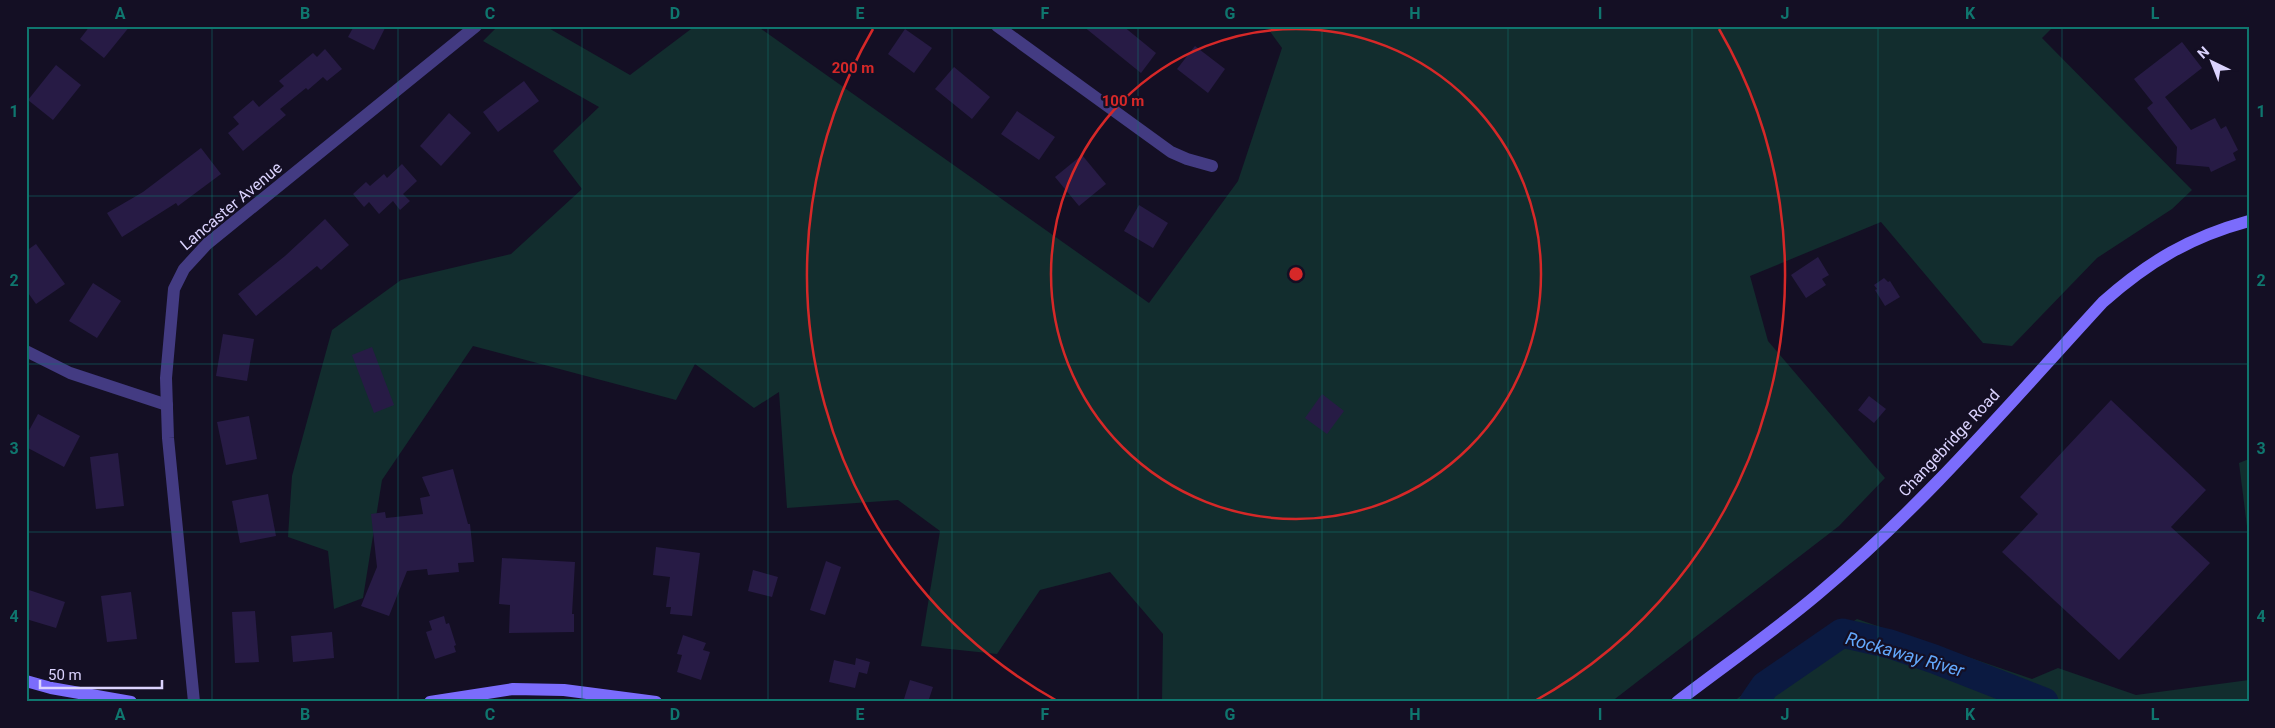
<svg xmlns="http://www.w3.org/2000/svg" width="2275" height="728" viewBox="0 0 2275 728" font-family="Roboto,sans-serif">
  <rect width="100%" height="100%" fill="#140f24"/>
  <g fill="#122d2e">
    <path d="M 498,26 L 545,26 L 630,75 L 695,26 L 757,26 L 1149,303 L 1238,181 L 1282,48 L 1266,26 L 2054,26 L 2042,38 L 2192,190 L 2172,209 L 2097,258 L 2012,346 L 1983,343 L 1881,222 L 1750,276 L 1768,341 L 1885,478 L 1839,526 L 1611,702 L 1162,702 L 1163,634 L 1110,572 L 1040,590 L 997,654 L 921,646 L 940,531 L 898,500 L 787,508 L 779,392 L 754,408 L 695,364 L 676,400 L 473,346 L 382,480 L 363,598 L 334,609 L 328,551 L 288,537 L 292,476 L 332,330 L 401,280 L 511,254 L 582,189 L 553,151 L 599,107 L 483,41 Z"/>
    <path d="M 2249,459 L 2249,542 L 2239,463 Z"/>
    <path d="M 1857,619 L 2032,679 L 2058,668 L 2136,695 L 2249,680 L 2249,702 L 1733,702 L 1839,620 L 1835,633 Z"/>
  </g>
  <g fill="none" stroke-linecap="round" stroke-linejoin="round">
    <path stroke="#0b1a41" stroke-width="29" d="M 1754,702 L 1765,686 L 1842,633 L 1890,644 L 1934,659 L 2044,702"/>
  </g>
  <g fill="#271b45">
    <path d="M 90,26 L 130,26 L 104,58 L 80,39 Z"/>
    <path d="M 354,26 L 386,26 L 374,50 L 348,37 Z"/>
    <path d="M 1083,26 L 1123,26 L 1156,53 L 1141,73 Z"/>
    <path d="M 905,29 L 932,48 L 914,73 L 888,54 Z"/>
    <path d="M 2182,42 L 2202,68 L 2165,97 L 2191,130 L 2215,118 L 2221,129 L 2226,126 L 2238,150 L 2233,153 L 2236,160 L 2211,172 L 2209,167 L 2176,164 L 2177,147 L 2147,108 L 2153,103 L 2134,79 Z"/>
    <path d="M 1195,46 L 1225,69 L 1208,93 L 1177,69 Z"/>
    <path d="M 325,49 L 342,69 L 327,81 L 323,77 L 308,90 L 306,88 L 280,109 L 286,115 L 243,151 L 228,133 L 239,124 L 233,117 L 253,100 L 259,107 L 284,86 L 279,81 L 313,53 L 317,57 Z"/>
    <path d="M 56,65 L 81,85 L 53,120 L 28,100 Z"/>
    <path d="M 954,67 L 990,97 L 972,119 L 935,89 Z"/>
    <path d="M 524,81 L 539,101 L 498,132 L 483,112 Z"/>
    <path d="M 1017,111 L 1055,137 L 1039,160 L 1001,134 Z"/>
    <path d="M 449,113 L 471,133 L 441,166 L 420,146 Z"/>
    <path d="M 201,148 L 221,174 L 178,206 L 176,203 L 122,237 L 107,213 L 143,192 Z"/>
    <path d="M 1082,155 L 1106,184 L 1079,206 L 1055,177 Z"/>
    <path d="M 402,164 L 417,181 L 403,194 L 410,201 L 400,210 L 393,201 L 379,214 L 369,202 L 364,207 L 353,194 L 366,182 L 370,186 L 384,174 L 387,178 Z"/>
    <path d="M 1139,205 L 1168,223 L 1153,248 L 1124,231 Z"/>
    <path d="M 325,219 L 349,245 L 321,270 L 317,266 L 256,316 L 238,294 L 285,256 Z"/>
    <path d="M 36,244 L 65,284 L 36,304 L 26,290 L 26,251 Z"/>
    <path d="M 1818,257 L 1829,275 L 1822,279 L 1826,285 L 1806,298 L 1791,275 Z"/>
    <path d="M 1884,278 L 1888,282 L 1890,281 L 1900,297 L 1885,306 L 1875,290 L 1877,289 L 1874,285 Z"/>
    <path d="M 93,283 L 121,301 L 97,338 L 69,321 Z"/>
    <path d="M 223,334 L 254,339 L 247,381 L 216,376 Z"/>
    <path d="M 372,347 L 394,405 L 374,413 L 352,355 Z"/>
    <path d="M 1322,394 L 1344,411 L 1327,434 L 1305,418 Z"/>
    <path d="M 1869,396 L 1886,409 L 1874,423 L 1858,410 Z"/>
    <path d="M 2111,400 L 2206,490 L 2171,527 L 2210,563 L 2119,660 L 2002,552 L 2038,514 L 2020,497 Z"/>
    <path d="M 38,414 L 80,436 L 64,467 L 26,447 L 26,436 Z"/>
    <path d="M 249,416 L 257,459 L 226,465 L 217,422 Z"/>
    <path d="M 118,453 L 124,506 L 96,509 L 90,457 Z"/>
    <path d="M 453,469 L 468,524 L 470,524 L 474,562 L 458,563 L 459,572 L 428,575 L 427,569 L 407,571 L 389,616 L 361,606 L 377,567 L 371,514 L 385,512 L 386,518 L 423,514 L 420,498 L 430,496 L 422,477 Z"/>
    <path d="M 268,494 L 276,536 L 240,543 L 232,501 Z"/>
    <path d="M 656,547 L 700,553 L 692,616 L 670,614 L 671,607 L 666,607 L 670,577 L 653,575 Z"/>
    <path d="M 502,558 L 575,562 L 572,614 L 574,614 L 574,632 L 509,633 L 510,605 L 499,604 Z"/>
    <path d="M 826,561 L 841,567 L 825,615 L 810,610 Z"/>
    <path d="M 753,570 L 778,577 L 772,597 L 748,591 Z"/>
    <path d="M 26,589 L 65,602 L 56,628 L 26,619 Z"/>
    <path d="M 131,592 L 137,639 L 107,642 L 101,596 Z"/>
    <path d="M 255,611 L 259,662 L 235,663 L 232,612 Z"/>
    <path d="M 444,616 L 446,624 L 449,623 L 456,645 L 454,646 L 456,652 L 435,659 L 426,632 L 432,630 L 429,621 Z"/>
    <path d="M 332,632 L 334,658 L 293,662 L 291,636 Z"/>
    <path d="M 683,635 L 706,643 L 703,650 L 710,652 L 701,680 L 677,672 L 682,655 L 677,654 Z"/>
    <path d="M 856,658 L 870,662 L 867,674 L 859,672 L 855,688 L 829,682 L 834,660 L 855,665 Z"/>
    <path d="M 910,680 L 933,687 L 928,702 L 912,702 L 904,699 Z"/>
  </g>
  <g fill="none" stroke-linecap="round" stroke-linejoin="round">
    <g stroke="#433b82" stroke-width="12">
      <path d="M 997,26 L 1171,152 L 1187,159 L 1212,166"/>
      <path d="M 26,351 L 70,373 L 167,405"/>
      <path d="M 194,702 L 168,438 L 166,378 L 174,289 L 184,269 L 207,244 L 476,26"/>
    </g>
    <g stroke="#7b6cfc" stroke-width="12">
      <path d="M 26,681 L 51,688 L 131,702"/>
      <path d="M 430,702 L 513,689 L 564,690 L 656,702"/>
      <path d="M 1677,702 C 1724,666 1773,632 1818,594 C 1922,507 2011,402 2103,302 C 2148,262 2190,237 2249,221"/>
    </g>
  </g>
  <path fill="none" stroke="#0f766e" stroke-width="1" stroke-opacity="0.55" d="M 212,26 L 212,702M 398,26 L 398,702M 582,26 L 582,702M 768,26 L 768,702M 952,26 L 952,702M 1138,26 L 1138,702M 1322,26 L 1322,702M 1508,26 L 1508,702M 1692,26 L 1692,702M 1878,26 L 1878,702M 2062,26 L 2062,702M 26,196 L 2249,196M 26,364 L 2249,364M 26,532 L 2249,532"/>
  <g fill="none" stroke="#d62828" stroke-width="2.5">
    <circle cx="1296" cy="274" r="245"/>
    <path d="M1059 702A489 489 0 0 1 873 29M1719 29A489 489 0 0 1 1533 702"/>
  </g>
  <g text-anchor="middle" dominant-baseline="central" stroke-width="4.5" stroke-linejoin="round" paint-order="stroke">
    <g font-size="16" fill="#dbd3fe" stroke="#140f24">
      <text transform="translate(231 206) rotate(-40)">Lancaster Avenue</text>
      <text transform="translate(1949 443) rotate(-47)">Changebridge Road</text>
    </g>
    <g font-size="18" font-style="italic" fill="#63a8fc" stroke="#140f24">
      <text transform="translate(1905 654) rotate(16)">Rockaway River</text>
    </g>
  </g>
  <circle cx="1296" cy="274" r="8" fill="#d62828" stroke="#140f24" stroke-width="2.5"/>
  <g font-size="15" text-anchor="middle" font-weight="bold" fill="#d62828" stroke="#140f24" stroke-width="4.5" stroke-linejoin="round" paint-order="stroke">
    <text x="853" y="73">200 m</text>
    <text x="1123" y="106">100 m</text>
  </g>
  <rect width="2275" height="728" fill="none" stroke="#140f24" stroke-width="55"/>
  <g transform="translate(2212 62) rotate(317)" stroke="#140f24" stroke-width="4" paint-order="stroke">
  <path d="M0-4L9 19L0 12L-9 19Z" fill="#dbd3fe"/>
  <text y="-8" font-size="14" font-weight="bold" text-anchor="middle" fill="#dbd3fe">N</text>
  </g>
  <path d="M40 680v8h122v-8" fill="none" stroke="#dbd3fe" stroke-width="2.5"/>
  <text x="48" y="680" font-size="15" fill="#dbd3fe" stroke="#140f24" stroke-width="4" paint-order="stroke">50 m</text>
  <rect x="28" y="28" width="2220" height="672" fill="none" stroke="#0f766e" stroke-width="2"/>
  <g font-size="16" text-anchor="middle" font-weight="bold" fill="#0f766e">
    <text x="120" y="19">A</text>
    <text x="305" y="19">B</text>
    <text x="490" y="19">C</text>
    <text x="675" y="19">D</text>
    <text x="860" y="19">E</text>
    <text x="1045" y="19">F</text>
    <text x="1230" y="19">G</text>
    <text x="1415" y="19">H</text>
    <text x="1600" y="19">I</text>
    <text x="1785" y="19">J</text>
    <text x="1970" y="19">K</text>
    <text x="2155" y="19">L</text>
    <text x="14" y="117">1</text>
    <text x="2261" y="117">1</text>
    <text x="14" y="286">2</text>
    <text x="2261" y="286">2</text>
    <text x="14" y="454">3</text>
    <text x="2261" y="454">3</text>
    <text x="14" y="622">4</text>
    <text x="2261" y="622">4</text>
    <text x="120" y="720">A</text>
    <text x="305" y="720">B</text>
    <text x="490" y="720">C</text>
    <text x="675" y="720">D</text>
    <text x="860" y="720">E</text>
    <text x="1045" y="720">F</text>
    <text x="1230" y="720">G</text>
    <text x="1415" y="720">H</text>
    <text x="1600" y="720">I</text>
    <text x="1785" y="720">J</text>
    <text x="1970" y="720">K</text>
    <text x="2155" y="720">L</text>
  </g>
</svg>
